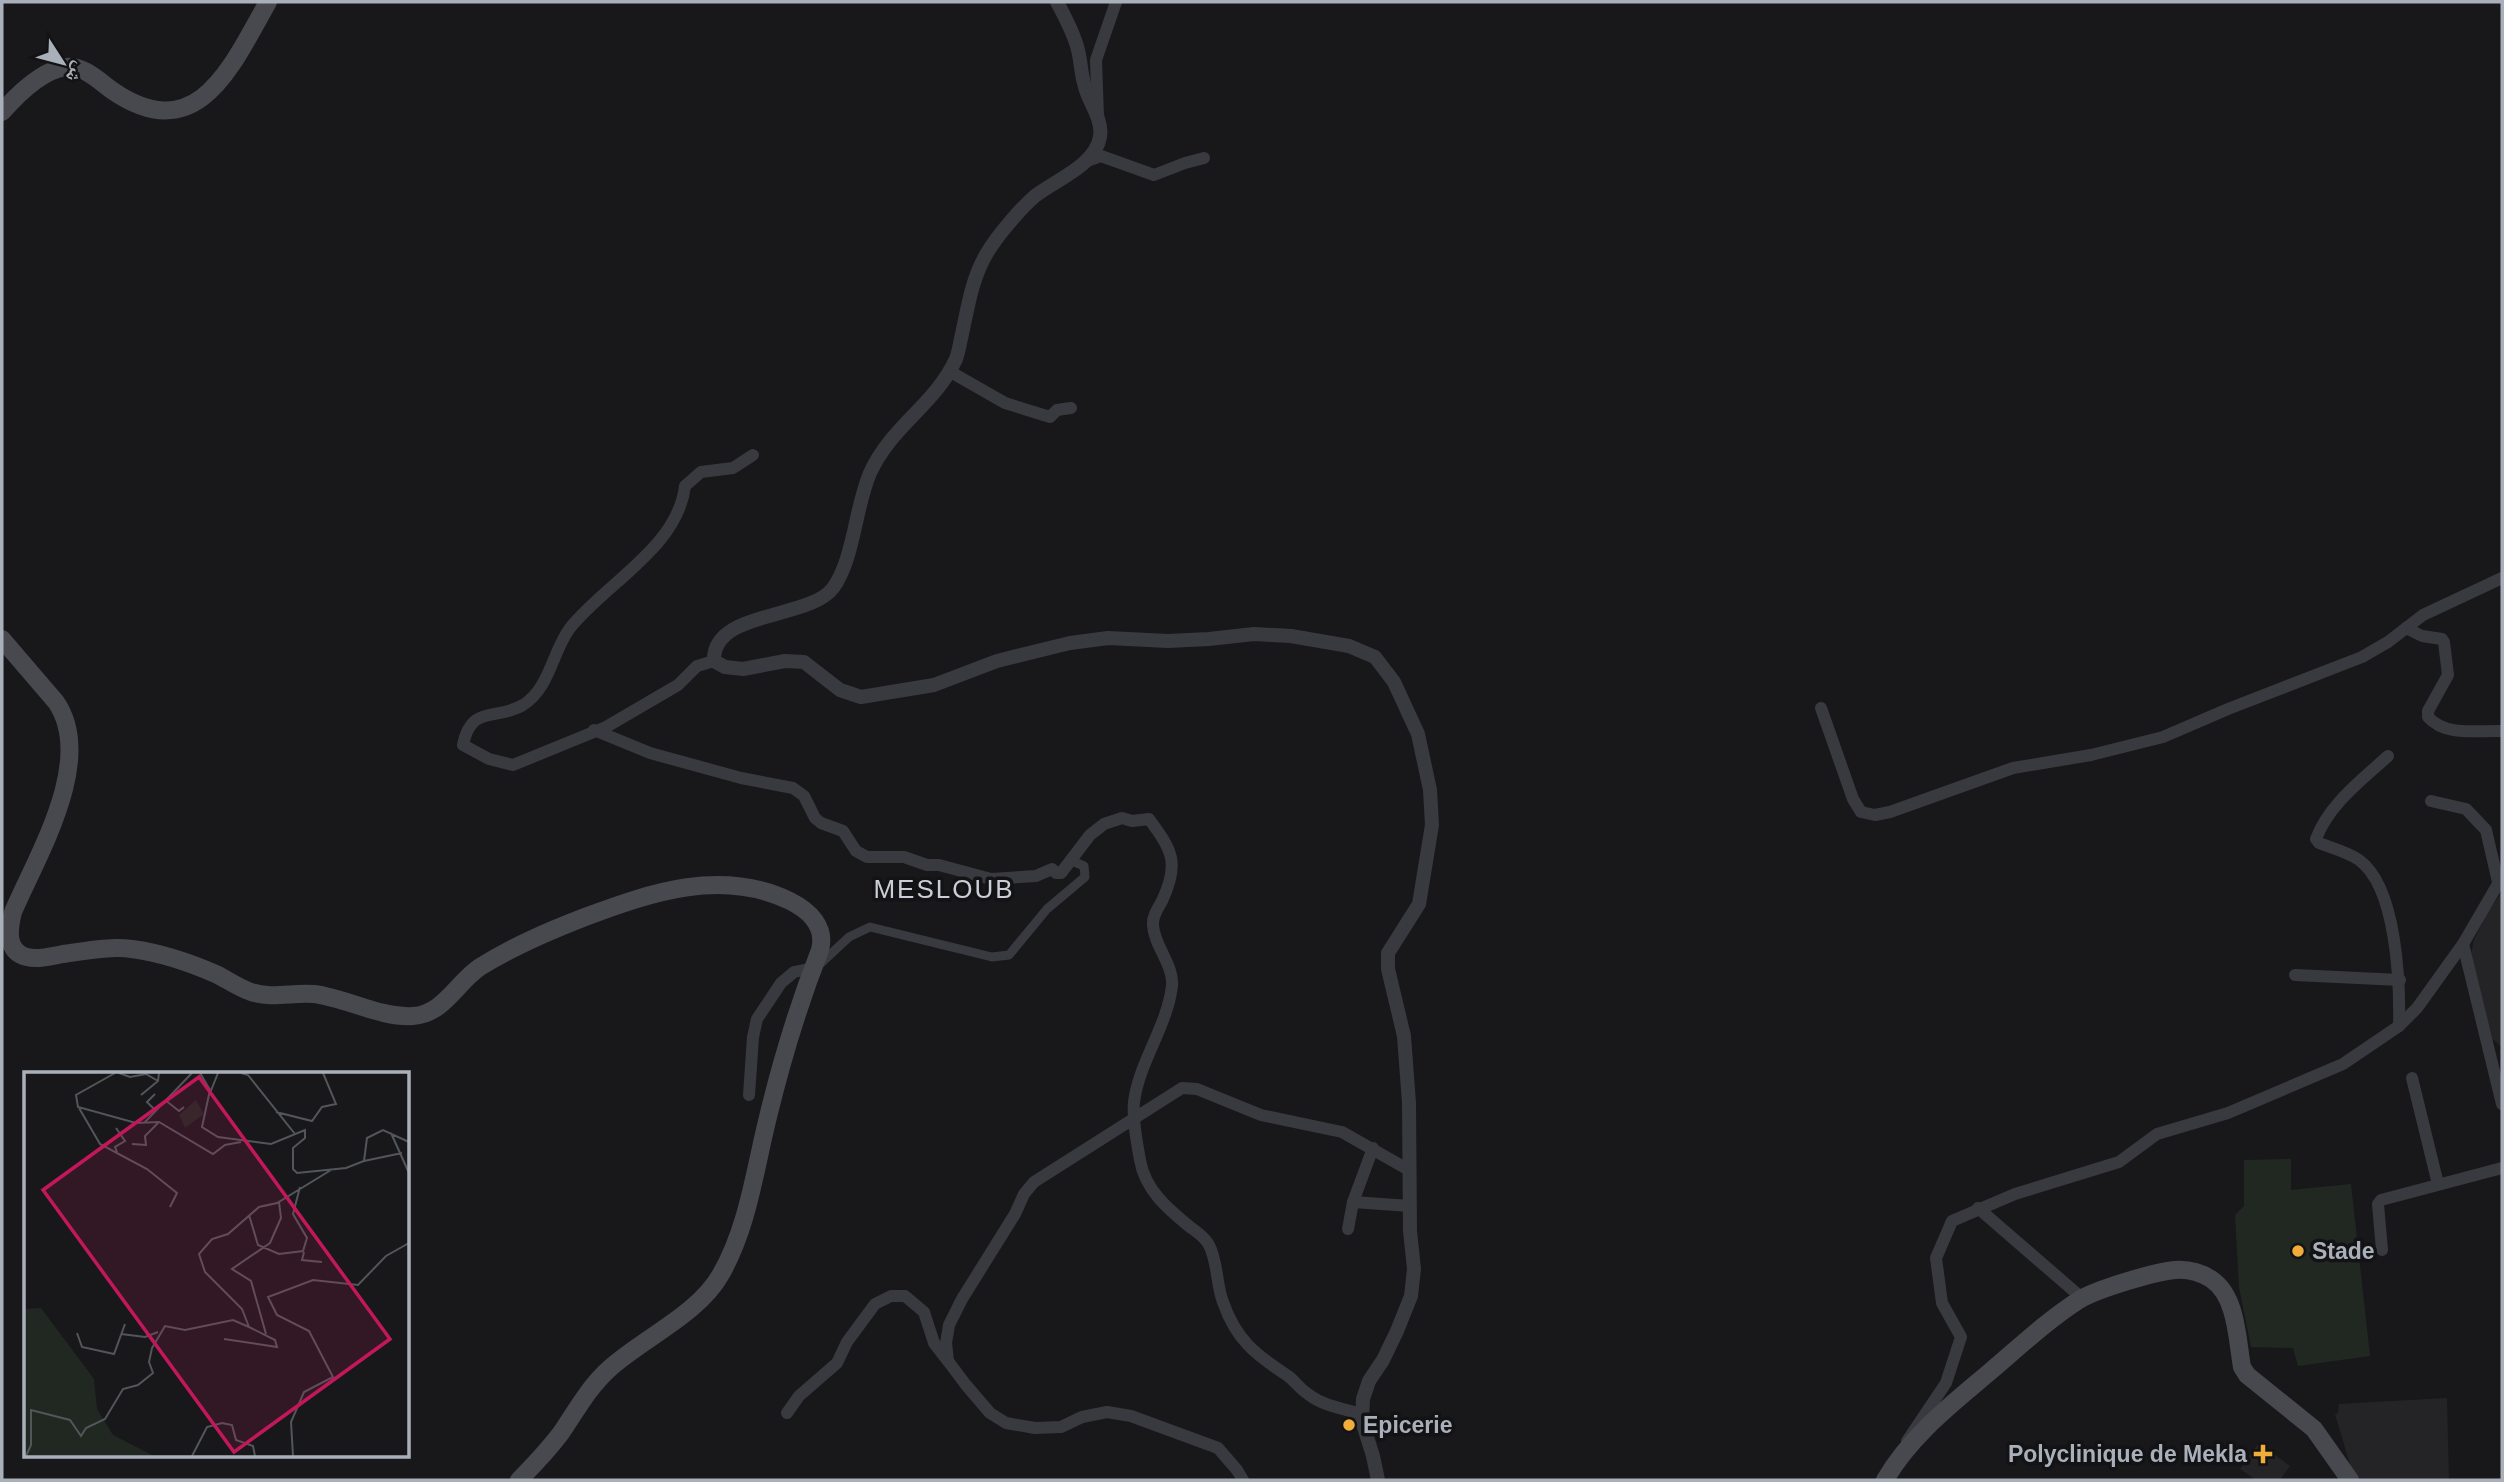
<svg xmlns="http://www.w3.org/2000/svg" width="2504" height="1482" viewBox="0 0 2504 1482" font-family="Helvetica,'Noto Naskh Arabic',sans-serif">
  <rect width="100%" height="100%" fill="#18181a"/>
  <g fill="#242427">
    <path d="M 2502,892 L 2502,1047 L 2489,1036 L 2471,954 L 2474,940 L 2487,913 Z"/>
    <path d="M 2447,1398 L 2449,1480 L 2359,1480 L 2354,1478 L 2335,1414 L 2338,1413 L 2339,1404 Z"/>
    <path d="M 2259,1443 L 2290,1466 L 2280,1480 L 2256,1480 L 2240,1469 Z"/>
  </g>
  <path fill="#202821" d="M 2291,1159 L 2291,1190 L 2351,1184 L 2370,1356 L 2298,1366 L 2293,1348 L 2251,1347 L 2239,1287 L 2235,1215 L 2244,1206 L 2244,1160 Z"/>
  <g fill="none" stroke-linecap="round" stroke-linejoin="round">
    <path stroke="#393a3f" stroke-width="9" d="M 819,965 L 849,937 L 870,927 L 992,957 L 1009,955 L 1047,909 L 1085,877 L 1084,866 L 1072,861"/>
    <g stroke="#393a3f" stroke-width="12">
      <path d="M 1098,117 L 1096,60 L 1116,2"/>
      <path d="M 1085,162 L 1101,156 L 1154,175 L 1185,163 L 1204,158"/>
      <path d="M 949,371 L 1005,403 L 1050,417 L 1057,410 L 1071,408"/>
      <path d="M 2406,628 L 2422,636 L 2442,639 L 2444,642 L 2448,675 L 2428,711 L 2428,717 C 2446,737 2477,730 2502,731"/>
      <path d="M 714,661 L 697,666 L 678,685 L 606,727 L 513,765 L 489,759 L 463,745 C 471,704 496,721 523,705 C 550,688 552,652 570,628 C 606,583 678,547 685,486 L 701,472 L 733,468 L 753,455"/>
      <path d="M 1821,708 L 1853,799 L 1861,812 L 1875,815 L 1890,812 L 2013,768 L 2091,755 L 2163,737 L 2228,709 L 2362,657 L 2388,642 L 2423,615 L 2502,578"/>
      <path d="M 594,730 L 650,753 L 741,778 L 793,788 L 804,796 L 815,818 L 821,823 L 843,831 L 856,851 L 867,857 L 904,857 L 927,865 L 939,865 L 991,879 L 1036,876 L 1052,869 L 1056,873 L 1061,873 L 1090,835 L 1104,824 L 1122,818 L 1132,821 L 1149,819 C 1172,850 1180,863 1162,901 C 1158,908 1152,917 1153,925 C 1154,946 1174,965 1172,986 C 1167,1027 1139,1062 1134,1102 C 1132,1120 1137,1143 1140,1160 C 1145,1190 1168,1209 1190,1227 C 1197,1232 1205,1237 1209,1245 C 1218,1262 1216,1284 1223,1302 C 1236,1340 1256,1355 1288,1376 C 1295,1381 1300,1389 1308,1394 C 1323,1406 1344,1409 1362,1414"/>
      <path d="M 2388,756 C 2361,781 2329,804 2316,839 L 2319,843 C 2332,848 2348,852 2359,860 C 2397,887 2400,984 2399,1026"/>
      <path d="M 2431,801 L 2466,809 L 2486,830 L 2498,882"/>
      <path d="M 2463,944 L 2502,1104"/>
      <path d="M 2295,975 L 2400,980"/>
      <path d="M 2412,1078 L 2438,1184"/>
      <path d="M 749,1095 L 753,1037 L 757,1019 L 781,983 L 794,972 L 813,968"/>
      <path d="M 1353,1202 L 1373,1148"/>
      <path d="M 1978,1208 L 2082,1298"/>
      <path d="M 1348,1229 L 1353,1202 L 1410,1206"/>
      <path d="M 2382,1250 L 2378,1204 L 2381,1200 L 2502,1168"/>
      <path d="M 787,1413 L 799,1396 L 837,1363 L 847,1342 L 875,1304 L 891,1296 L 905,1296 L 924,1312 L 934,1343 L 948,1361"/>
      <path d="M 1907,1441 L 1946,1383 L 1961,1337 L 1942,1303 L 1936,1258 L 1952,1221 L 2015,1194 L 2119,1162 L 2157,1134 L 2228,1113 L 2343,1064 L 2399,1026 L 2417,1008 L 2463,944 L 2502,877"/>
      <path d="M 1243,1480 L 1237,1470 L 1218,1448 L 1131,1416 L 1107,1412 L 1082,1417 L 1061,1427 L 1035,1428 L 1006,1423 L 990,1413 L 966,1385 L 948,1361 L 946,1343 L 949,1325 L 962,1299 L 1015,1214 L 1024,1194 L 1034,1182 L 1182,1088 L 1197,1089 L 1261,1115 L 1342,1132 L 1409,1170"/>
    </g>
    <path stroke="#393a3f" stroke-width="14" d="M 1057,2 C 1065,17 1074,33 1078,50 C 1081,62 1081,75 1085,87 C 1089,103 1103,119 1100,137 C 1095,166 1055,180 1035,196 C 1020,209 997,236 987,253 C 972,278 968,306 962,334 C 960,342 959,351 956,359 C 935,405 891,426 870,473 C 855,508 854,559 833,588 C 809,620 712,610 714,661 L 725,667 L 743,669 L 785,661 L 804,662 L 840,690 L 861,697 L 934,685 L 997,661 L 1070,643 L 1108,638 L 1168,641 L 1209,639 L 1254,634 L 1291,636 L 1349,646 L 1375,657 L 1394,682 L 1418,734 L 1430,790 L 1432,825 L 1419,904 L 1388,953 L 1388,969 L 1404,1036 L 1409,1103 L 1410,1231 L 1414,1269 L 1411,1296 L 1397,1331 L 1383,1360 L 1369,1381 L 1363,1399 L 1362,1421 L 1373,1456 L 1378,1480"/>
    <g stroke="#47494f" stroke-width="18">
      <path d="M 2,112 C 17,95 42,70 66,67 C 84,65 100,82 113,91 C 198,149 232,65 268,2"/>
      <path d="M 2,639 L 56,702 C 96,760 37,856 13,912 C 9,928 5,952 27,957 C 38,960 52,956 63,954 C 85,951 110,946 132,949 C 162,953 191,963 218,975 C 229,981 239,988 251,992 C 272,999 293,992 314,994 C 347,998 380,1018 413,1016 C 444,1014 457,982 480,967 C 513,946 549,931 585,917 C 652,892 722,868 790,901 C 810,911 826,927 820,950 C 798,1006 782,1059 768,1117 C 755,1169 748,1227 721,1274 C 698,1315 643,1338 609,1369 C 589,1387 576,1411 561,1433 C 548,1450 534,1465 519,1480"/>
      <path d="M 1885,1480 C 1911,1435 1953,1403 1992,1370 C 2020,1346 2048,1320 2079,1300 C 2097,1289 2154,1272 2175,1270 C 2188,1269 2200,1272 2211,1279 C 2237,1296 2237,1339 2242,1367 L 2247,1375 L 2314,1429 L 2350,1480"/>
    </g>
  </g>
  <g fill="#f1ad39" stroke="#131315" stroke-width="2.5">
    <circle cx="2298" cy="1251" r="7"/>
    <circle cx="1349" cy="1425" r="7"/>
    <path d="M2259.5 1443.5h7v7h7v7h-7v7h-7v-7h-7v-7h7z"/>
  </g>
  <g text-anchor="middle" dominant-baseline="central" stroke-width="7" stroke-linejoin="round" paint-order="stroke">
    <g font-size="23" font-weight="bold" fill="#aab0ba" stroke="#131315" text-anchor="start">
      <text x="2312" y="1251">Stade</text>
      <text x="1363" y="1425">Epicerie</text>
      <text x="2247" y="1454" text-anchor="end">Polyclinique de Mekla</text>
    </g>
    <g font-size="26" letter-spacing="2" fill="#cbced6" stroke="#131315">
      <text x="944" y="889">MESLOUB</text>
    </g>
  </g>
  <g transform="translate(24 1072)">
    <rect width="385" height="385" fill="#18181a"/>
    <path d="M 172,28 L 180,42 L 161,56 L 155,43 ZM 17,236 L 70,307 L 73,337 L 89,363 L 130,384 L 0,384 L 0,237 Z" fill="#202821"/>
    <path fill="none" stroke="#52555a" stroke-width="2" d="M 91,1 L 52,23 L 54,35 L 112,51 L 135,50 L 189,82 L 201,73 L 217,70M 95,1 L 106,5 L 122,2 L 134,9M 176,1 L 186,18 L 178,55 L 194,65 L 247,72 L 281,58 L 281,66 L 269,76 L 269,97 L 273,101 L 322,96 L 340,89 L 343,66 L 359,58 L 385,70M 217,1 L 224,3 L 271,62M 186,21 L 194,1M 131,22 L 123,30 L 131,38M 117,23 L 134,9 L 135,1M 141,28 L 155,39 L 160,35M 55,36 L 76,72 L 123,97 L 153,121 L 146,135M 252,40 L 288,49 L 298,35 L 312,32 L 299,1M 121,50 L 168,1M 92,56 L 101,69 L 91,75 L 93,80M 367,61 L 385,101M 108,72 L 122,73 L 121,64 L 134,51M 340,89 L 378,81M 225,143 L 234,173 L 255,182 L 279,179 L 283,166 L 269,142 L 276,115M 280,180 L 278,188 L 298,190M 53,261 L 58,275 L 90,282 L 101,252M 97,262 L 121,265 L 134,260M 242,262 L 227,209 L 208,197 L 246,171 L 257,146 L 255,130M 200,267 L 253,275 L 251,268 L 225,255M 2,384 L 7,373 L 7,338 L 46,348 L 57,364 L 62,356 L 81,347 L 99,317 L 114,313 L 129,301 L 125,290 L 128,276 L 141,254 L 161,258 L 209,248 L 225,255 L 218,237 L 181,200 L 175,182 L 188,167 L 204,162 L 235,135 L 253,131 L 307,98M 168,384 L 183,355 L 198,351 L 208,353 L 212,368 L 229,374 L 231,384M 269,384 L 267,350 L 280,320 L 309,305 L 285,259 L 253,243 L 244,225 L 289,208 L 334,213 L 362,184 L 385,171"/>
    <path fill="#c2185b" fill-opacity="0.15" stroke="#c2185b" stroke-width="3.5" d="M 175,5 L 366,267 L 210,380 L 19,118 Z"/>
    <rect width="385" height="385" fill="none" stroke="#aab0ba" stroke-width="3.5"/>
  </g>
  <rect width="2504" height="1482" fill="none" stroke="#aab0ba" stroke-width="7"/>
  <g transform="translate(63 63) rotate(126)" stroke="#131315" stroke-width="5" paint-order="stroke">
  <path d="M0-5L12 26L0 18L-12 26Z" fill="#aab0ba"/>
  <text y="-10" font-size="19" font-weight="bold" text-anchor="middle" fill="#aab0ba">ش</text>
  </g>
</svg>
